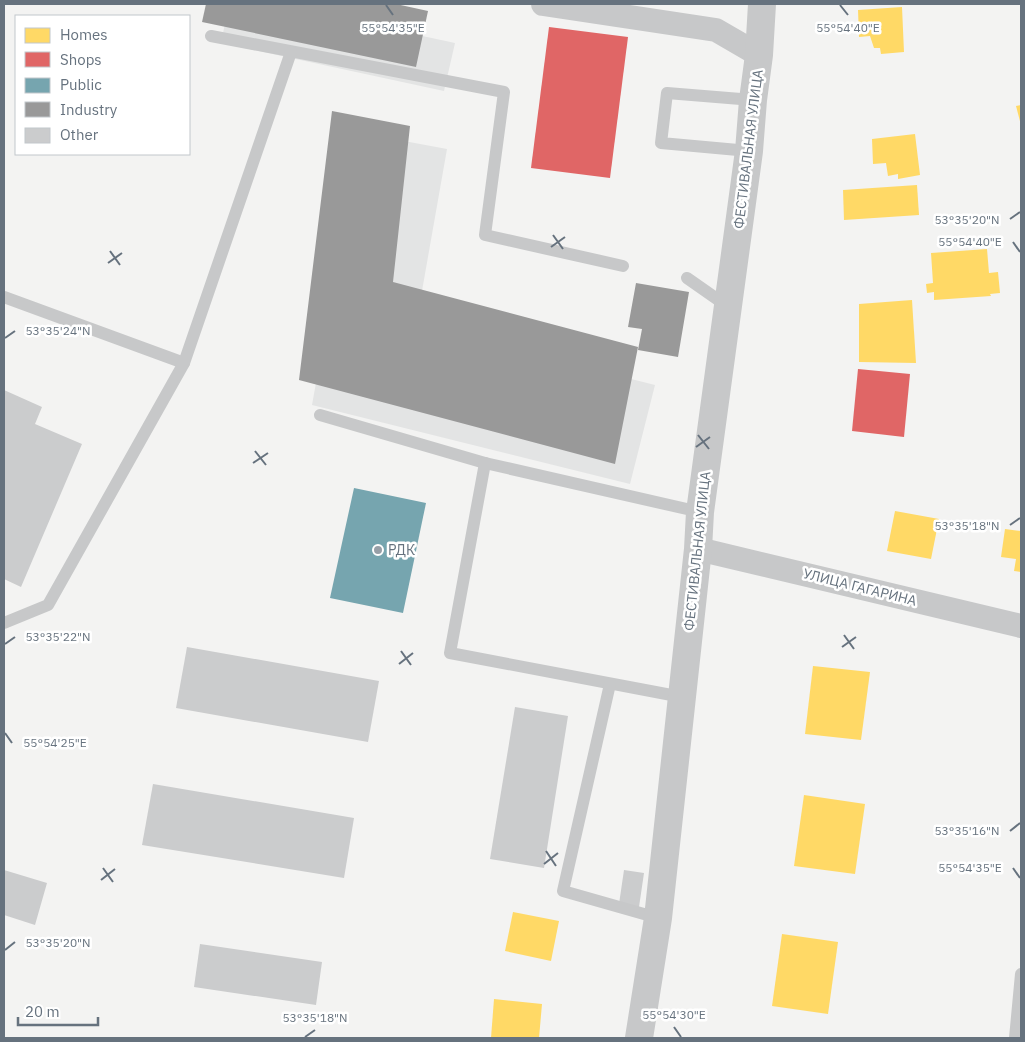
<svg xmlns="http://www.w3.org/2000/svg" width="1025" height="1042" viewBox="0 0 1025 1042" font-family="'IBM Plex Sans',sans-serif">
  <rect width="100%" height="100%" fill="#f3f3f2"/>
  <g fill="#e3e4e4">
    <path d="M 229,4 L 273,4 L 455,43 L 444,91 L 221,43 Z"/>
    <path d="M 361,133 L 447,149 L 416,325 L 655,385 L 630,484 L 312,405 Z"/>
  </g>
  <g fill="#ffd966">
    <path d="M 902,7 L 904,52 L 881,54 L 880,48 L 874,48 L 870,36 L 859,37 L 858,10 Z"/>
    <path d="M 1021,105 L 1021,125 L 1016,106 Z"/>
    <path d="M 915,134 L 920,175 L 898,179 L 898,174 L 888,176 L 886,163 L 873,164 L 872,139 Z"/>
    <path d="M 917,185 L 919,215 L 844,220 L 843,190 Z"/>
    <path d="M 987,249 L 989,273 L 998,272 L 1000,293 L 990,294 L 991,296 L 934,300 L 934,292 L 927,293 L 926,284 L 933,283 L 931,253 Z"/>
    <path d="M 912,300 L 916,363 L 859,362 L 859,304 Z"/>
    <path d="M 895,511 L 939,519 L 931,559 L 887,551 Z"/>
    <path d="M 1005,529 L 1021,531 L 1021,572 L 1014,571 L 1016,559 L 1001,557 Z"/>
    <path d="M 813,666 L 870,672 L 861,740 L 805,734 Z"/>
    <path d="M 804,795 L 865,804 L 855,874 L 794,866 Z"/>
    <path d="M 513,912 L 559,921 L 551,961 L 505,951 Z"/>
    <path d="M 782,934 L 838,942 L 828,1014 L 772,1006 Z"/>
    <path d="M 494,999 L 542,1004 L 539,1038 L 491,1038 Z"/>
  </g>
  <g fill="#e06666">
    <path d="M 549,27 L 628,37 L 610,178 L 531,168 Z"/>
    <path d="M 858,369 L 910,374 L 904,437 L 852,431 Z"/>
  </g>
  <path fill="#76a5af" d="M 354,488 L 426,503 L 403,613 L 330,598 Z"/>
  <g fill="#999">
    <path d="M 206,4 L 396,4 L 428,11 L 416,67 L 202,22 Z"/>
    <path d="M 332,111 L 410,126 L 393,282 L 638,347 L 615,464 L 299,380 Z"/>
    <path d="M 636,283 L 689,292 L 678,357 L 638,350 L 642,329 L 628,327 Z"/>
  </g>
  <g fill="#cbcccd">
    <path d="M 4,390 L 42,407 L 35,424 L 82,444 L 21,587 L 4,579 Z"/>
    <path d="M 187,647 L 379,681 L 368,742 L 176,708 Z"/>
    <path d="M 515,707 L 568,716 L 544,868 L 490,859 Z"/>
    <path d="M 153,784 L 354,818 L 344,878 L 142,845 Z"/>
    <path d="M 4,870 L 47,883 L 35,925 L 4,915 Z"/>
    <path d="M 624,870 L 644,873 L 639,907 L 619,904 Z"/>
    <path d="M 200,944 L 322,962 L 316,1005 L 194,987 Z"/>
  </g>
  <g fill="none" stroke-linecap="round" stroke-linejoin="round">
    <g stroke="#c7c8c9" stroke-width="12">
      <path d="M 211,36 L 504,92 L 485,235 L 623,266"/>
      <path d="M 749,151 L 661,143 L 667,93 L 753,100"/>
      <path d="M 687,278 L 727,306"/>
      <path d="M 4,297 L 184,363"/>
      <path d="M 320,415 L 485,463 L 700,512"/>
      <path d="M 485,463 L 450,653 L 682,697"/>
      <path d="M 4,623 L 48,605 L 184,363 L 291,52"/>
      <path d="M 610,684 L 563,891 L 658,918"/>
      <path d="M 1015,1038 L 1021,974"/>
    </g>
    <g stroke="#c7c8c9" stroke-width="24">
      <path d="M 543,4 L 716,30 L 759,55"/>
      <path d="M 698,549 L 1021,626"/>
    </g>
    <path stroke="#c7c8c9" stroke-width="28" d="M 639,1038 L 658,918 L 698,549 L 700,512 L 749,151 L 753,100 L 759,55 L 762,4"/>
  </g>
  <path fill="none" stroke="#66727e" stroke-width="2" d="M 386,5 L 393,15M 840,5 L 848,15M 1010,219 L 1020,212M 553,235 L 563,249M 1013,242 L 1020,252M 551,247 L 565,237M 110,251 L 120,265M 108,263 L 122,253M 5,338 L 15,331M 698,435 L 709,449M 696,447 L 710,437M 255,451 L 266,465M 253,463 L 268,453M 1010,525 L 1020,518M 844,635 L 854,649M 5,644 L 15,637M 842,647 L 856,637M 401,651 L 411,665M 399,664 L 413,653M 5,733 L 12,743M 1010,831 L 1020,823M 546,851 L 556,866M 544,864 L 558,853M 103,868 L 113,882M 1013,868 L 1020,878M 101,880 L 115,869M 5,950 L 15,942M 674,1027 L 681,1037M 305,1037 L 315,1030"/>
  <circle fill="#979fa7" stroke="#fff" stroke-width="2" cx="378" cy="550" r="5"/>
  <g text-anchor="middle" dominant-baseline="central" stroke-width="5" stroke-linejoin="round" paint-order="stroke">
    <g font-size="14" fill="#66727e" stroke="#fff">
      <text transform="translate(748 149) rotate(-83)">ФЕСТИВАЛЬНАЯ УЛИЦА</text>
      <text transform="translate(697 551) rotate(-84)">ФЕСТИВАЛЬНАЯ УЛИЦА</text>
      <text transform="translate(860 587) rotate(14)">УЛИЦА ГАГАРИНА</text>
    </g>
    <g font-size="14" fill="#66727e" stroke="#fff" text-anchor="start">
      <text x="388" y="550">РДК</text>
    </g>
  </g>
  <g font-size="12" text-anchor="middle" fill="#66727e" stroke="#fff" stroke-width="5" stroke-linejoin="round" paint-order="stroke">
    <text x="393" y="32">55°54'35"E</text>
    <text x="848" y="32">55°54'40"E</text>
    <text x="967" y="224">53°35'20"N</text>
    <text x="970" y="246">55°54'40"E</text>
    <text x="58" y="335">53°35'24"N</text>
    <text x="967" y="530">53°35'18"N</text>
    <text x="58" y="641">53°35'22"N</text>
    <text x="55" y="747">55°54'25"E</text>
    <text x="967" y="835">53°35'16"N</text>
    <text x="970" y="872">55°54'35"E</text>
    <text x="58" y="947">53°35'20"N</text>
    <text x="674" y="1019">55°54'30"E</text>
    <text x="315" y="1022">53°35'18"N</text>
  </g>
  <rect width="1025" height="1042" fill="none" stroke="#66727e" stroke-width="10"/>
  <rect x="15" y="15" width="175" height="140" fill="#ffffff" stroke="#c2c7cb"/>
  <rect x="25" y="28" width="25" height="15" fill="#ffd966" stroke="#c2c7cb"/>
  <text x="60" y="40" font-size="15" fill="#66727e">Homes</text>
  <rect x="25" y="52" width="25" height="15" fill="#e06666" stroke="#c2c7cb"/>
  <text x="60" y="65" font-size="15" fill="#66727e">Shops</text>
  <rect x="25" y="78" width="25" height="15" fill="#76a5af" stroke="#c2c7cb"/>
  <text x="60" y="90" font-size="15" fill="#66727e">Public</text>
  <rect x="25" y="102" width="25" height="15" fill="#999999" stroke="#c2c7cb"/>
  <text x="60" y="115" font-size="15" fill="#66727e">Industry</text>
  <rect x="25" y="128" width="25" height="15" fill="#cbcccd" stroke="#c2c7cb"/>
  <text x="60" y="140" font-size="15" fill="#66727e">Other</text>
  <path d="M18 1017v8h80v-8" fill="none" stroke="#66727e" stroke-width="2.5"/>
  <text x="25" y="1017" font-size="15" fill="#66727e" stroke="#ffffff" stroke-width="4" paint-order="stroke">20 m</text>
</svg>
